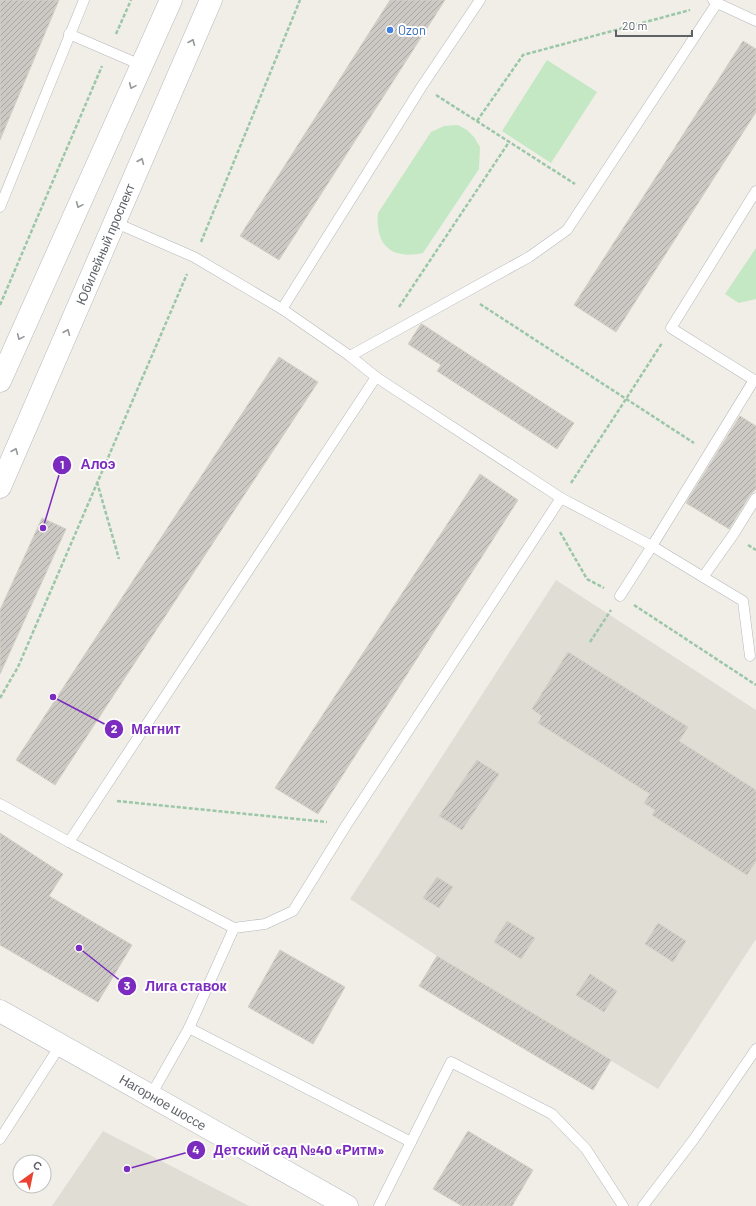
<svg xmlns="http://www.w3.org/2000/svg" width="756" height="1206" viewBox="0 0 756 1206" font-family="Barlow,sans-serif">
  <defs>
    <pattern id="building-hatch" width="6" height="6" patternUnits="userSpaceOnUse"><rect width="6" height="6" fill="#ccc9c4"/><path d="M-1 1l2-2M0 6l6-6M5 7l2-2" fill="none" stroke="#a9a7a3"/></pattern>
  </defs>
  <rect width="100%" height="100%" fill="#f0eee7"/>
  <g fill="#e0ddd5">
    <path d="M 556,580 L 756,710 L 756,939 L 658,1089 L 437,956 L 350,899 Z"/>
    <path d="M 103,1131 L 249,1206 L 52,1206 Z"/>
  </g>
  <g fill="#c4e8c4">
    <path d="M 547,60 L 597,92 L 551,163 L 502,131 Z"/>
    <path d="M 458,125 L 467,130 L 474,137 L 480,147 L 479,169 L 423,253 C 391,260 375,245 378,213 L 431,132 L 444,126 Z"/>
    <path d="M 756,248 L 756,299 L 739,303 L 725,294 Z"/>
  </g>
  <g fill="url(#building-hatch)" stroke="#d5d0c5">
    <path d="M 0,0 L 59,0 L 0,140 Z"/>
    <path d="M 390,0 L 445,0 L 279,260 L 240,236 Z"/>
    <path d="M 743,41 L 756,49 L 756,112 L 616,332 L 574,305 Z"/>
    <path d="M 421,324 L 422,324 L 574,423 L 557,449 L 437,371 L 441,365 L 408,344 Z"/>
    <path d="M 279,357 L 318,382 L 55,785 L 16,760 Z"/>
    <path d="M 740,416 L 756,426 L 756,489 L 750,495 L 729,529 L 686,503 Z"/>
    <path d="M 480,474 L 518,500 L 318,814 L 275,788 Z"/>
    <path d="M 42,518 L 66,529 L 0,674 L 0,610 Z"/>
    <path d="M 568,652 L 688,727 L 679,741 L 756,790 L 756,861 L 747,875 L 652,815 L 655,810 L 644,803 L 650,794 L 538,723 L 542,716 L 532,709 Z"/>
    <path d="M 477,760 L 499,774 L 462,830 L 439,816 Z"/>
    <path d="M 0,833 L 63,874 L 49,896 L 132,945 L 98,1002 L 0,945 Z"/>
    <path d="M 437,877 L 453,887 L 439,908 L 423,898 Z"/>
    <path d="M 507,921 L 535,938 L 521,959 L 494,942 Z"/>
    <path d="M 658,923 L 686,941 L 673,962 L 645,944 Z"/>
    <path d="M 280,950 L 345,987 L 313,1044 L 248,1007 Z"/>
    <path d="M 437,956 L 611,1060 L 593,1090 L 419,986 Z"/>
    <path d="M 590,974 L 617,991 L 604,1012 L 576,995 Z"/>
    <path d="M 468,1131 L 533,1170 L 512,1206 L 462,1206 L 433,1189 Z"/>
  </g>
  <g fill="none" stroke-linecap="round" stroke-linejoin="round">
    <defs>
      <g id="lane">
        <path d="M 717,3 L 756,21"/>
        <path d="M 69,34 L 141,65"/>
        <path d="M 0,207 L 84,0"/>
        <path d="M 114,222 L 194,257 L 282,309 L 350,356"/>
        <path d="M 282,309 L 422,86 L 480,0"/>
        <path d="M 754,380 L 671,328 L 756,191"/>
        <path d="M 561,498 L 652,546 L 754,380 L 756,381"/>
        <path d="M 703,577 L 743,601 L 750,656"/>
        <path d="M 620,596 L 652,546 L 703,577 L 733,535 L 756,498"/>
        <path d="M 0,804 L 69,842 L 234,928"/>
        <path d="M 69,842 L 376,377 L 350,356 L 529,257 L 567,230 L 717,3 L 713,0"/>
        <path d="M 189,1028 L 411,1142"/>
        <path d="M 151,1095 L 189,1028 L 234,928 L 265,924 L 293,911 L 347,824 L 561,498 L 376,377"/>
        <path d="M 0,1139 L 61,1044"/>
        <path d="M 379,1206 L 451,1062 L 552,1114 L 586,1149 L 623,1206"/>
        <path d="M 643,1206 L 694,1139 L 756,1049"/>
      </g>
      <g id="secondary">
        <path d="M 0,381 L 171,0"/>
        <path d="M 0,487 L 211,0"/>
        <path d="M 0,1011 L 347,1206"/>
      </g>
    </defs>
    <use href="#lane" stroke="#b4b7bb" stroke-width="11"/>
    <use href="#secondary" stroke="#b5b9be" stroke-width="23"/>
    <g stroke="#9bc7a8" stroke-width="2.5" stroke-dasharray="4 2" stroke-linecap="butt">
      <path d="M 116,34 L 131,0"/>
      <path d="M 436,95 L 575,184"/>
      <path d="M 477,121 L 523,55 L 690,10"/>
      <path d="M 201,242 L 300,0"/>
      <path d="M 480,304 L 694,443"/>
      <path d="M 0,305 L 102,66"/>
      <path d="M 399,307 L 509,142"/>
      <path d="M 97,482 L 119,559"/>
      <path d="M 571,483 L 626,399 L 662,343"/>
      <path d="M 560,532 L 587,579 L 604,588"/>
      <path d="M 748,545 L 756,550"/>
      <path d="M 634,605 L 756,685"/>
      <path d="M 590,642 L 611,610"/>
      <path d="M 0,698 L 18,667 L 187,274"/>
      <path d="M 117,801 L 327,822"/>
    </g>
    <use href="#lane" stroke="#fff" stroke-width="10"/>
    <use href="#secondary" stroke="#fff" stroke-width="22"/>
  </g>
  <defs><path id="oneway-chevron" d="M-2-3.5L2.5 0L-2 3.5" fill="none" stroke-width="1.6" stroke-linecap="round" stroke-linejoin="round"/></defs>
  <g stroke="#96999c">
    <use href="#oneway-chevron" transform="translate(192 42) rotate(-67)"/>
    <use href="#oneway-chevron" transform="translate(132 86) rotate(114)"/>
    <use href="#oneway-chevron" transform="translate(141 161) rotate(-67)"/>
    <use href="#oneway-chevron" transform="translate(79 205) rotate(114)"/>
    <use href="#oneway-chevron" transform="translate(67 332) rotate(-67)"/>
    <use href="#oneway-chevron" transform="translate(20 337) rotate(114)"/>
    <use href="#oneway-chevron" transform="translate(15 451) rotate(-67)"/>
  </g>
  <circle fill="#3f7fe0" stroke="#fff" stroke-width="1.5" cx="390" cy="30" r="4"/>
  <g text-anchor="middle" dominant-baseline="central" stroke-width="4" stroke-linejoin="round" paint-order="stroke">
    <g font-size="13" fill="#366cbe" stroke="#fff" text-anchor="start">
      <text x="398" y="30">Ozon</text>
    </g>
    <g font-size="13" fill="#5e6267" stroke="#fff">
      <text transform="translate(105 244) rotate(-67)">Юбилейный проспект</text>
      <text transform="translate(163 1102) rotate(30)">Нагорное шоссе</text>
    </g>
  </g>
  <path fill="none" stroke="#7b2cbf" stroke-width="1.5" d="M43 528L62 465M53 697L114 729M79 948L127 986M127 1169L196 1150"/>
  <g fill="#7b2cbf" stroke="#fff" stroke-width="1.5">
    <circle cx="43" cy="528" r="4"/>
    <circle cx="53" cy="697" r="4"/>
    <circle cx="79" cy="948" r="4"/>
    <circle cx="127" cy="1169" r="4"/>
    <circle cx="62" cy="465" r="10"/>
    <circle cx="114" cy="729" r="10"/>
    <circle cx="127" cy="986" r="10"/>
    <circle cx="196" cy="1150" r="10"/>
  </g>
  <g font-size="12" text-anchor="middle" font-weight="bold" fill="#fff">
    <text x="62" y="469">1</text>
    <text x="114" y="733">2</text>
    <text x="127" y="990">3</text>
    <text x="196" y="1154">4</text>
  </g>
  <g font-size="14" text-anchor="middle" font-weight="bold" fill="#7b2cbf" stroke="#fff" stroke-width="4" stroke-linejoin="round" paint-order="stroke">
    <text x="98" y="469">Алоэ</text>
    <text x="156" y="734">Магнит</text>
    <text x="186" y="991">Лига ставок</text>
    <text x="299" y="1155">Детский сад №40 «Ритм»</text>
  </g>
  <g transform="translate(32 1174) rotate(33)"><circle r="19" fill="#ffffff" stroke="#bfc0c2"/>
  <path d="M0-3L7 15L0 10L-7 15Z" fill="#ea4333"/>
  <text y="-6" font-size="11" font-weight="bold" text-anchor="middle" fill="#5e6267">С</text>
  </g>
  <path d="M616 30v6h76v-6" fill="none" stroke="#5e6267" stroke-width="2"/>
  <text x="622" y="30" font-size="12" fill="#5e6267" stroke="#ffffff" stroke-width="3" paint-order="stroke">20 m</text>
</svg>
